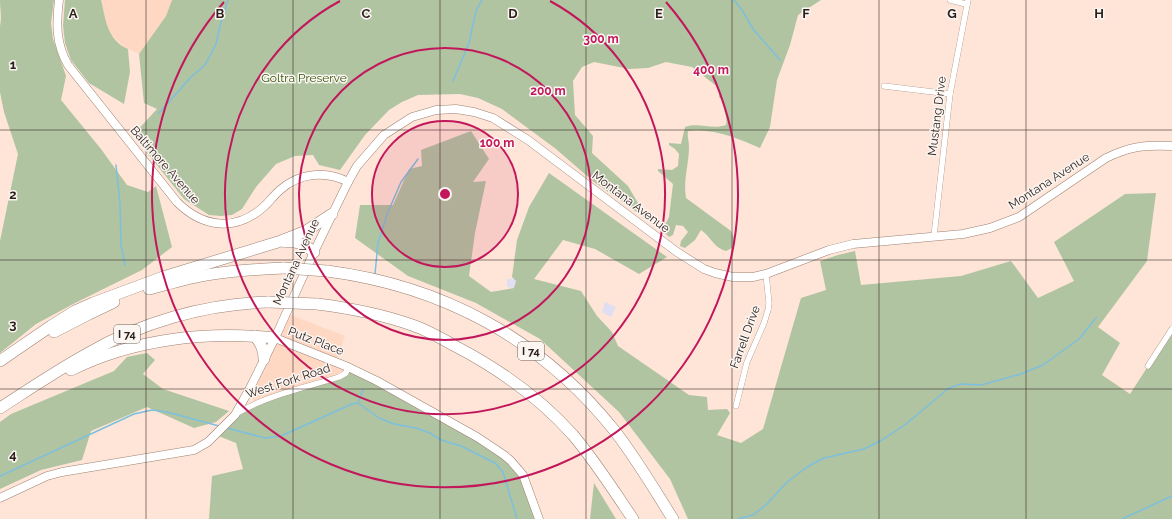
<svg xmlns="http://www.w3.org/2000/svg" width="1172" height="519" viewBox="0 0 1172 519" font-family="Raleway,sans-serif">
  <rect width="100%" height="100%" fill="#fee5d7"/>
  <g fill="#ffd8c4">
    <path d="M 101,0 L 172,0 L 166,16 L 139,54 L 124,47 L 109,33 Z"/>
    <path d="M 286,313 L 345,336 L 336,362 L 348,367 L 346,373 L 255,404 L 249,390 Z"/>
  </g>
  <g fill="#e1ddf3">
    <path d="M 507,279 L 515,279 L 515,288 L 507,287 Z"/>
    <path d="M 605,302 L 616,307 L 611,317 L 602,312 Z"/>
  </g>
  <g fill="#b0c4a2">
    <path d="M 0,0 L 54,0 L 51,23 L 53,39 L 66,76 L 61,100 L 101,149 L 127,185 L 148,192 L 156,186 L 172,247 L 142,270 L 75,303 L 36,324 L 0,353 L 0,241 L 18,154 L 4,112 L 0,92 L 0,26 C 2,17 0,9 0,0 Z"/>
    <path d="M 65,0 L 101,0 C 106,20 107,40 128,49 L 130,72 L 124,104 L 89,83 L 71,60 L 65,43 L 63,26 Z"/>
    <path d="M 172,0 L 821,0 L 798,15 L 790,45 L 777,80 L 770,127 L 760,148 C 737,138 714,128 688,131 C 687,137 689,141 689,147 C 689,164 683,180 686,198 L 731,231 L 734,238 L 732,248 L 726,251 C 714,248 711,237 701,230 L 695,240 L 685,248 L 680,246 L 681,241 L 688,232 L 683,226 L 676,225 L 673,235 L 669,237 L 665,233 L 665,225 L 669,217 L 673,184 L 658,171 L 658,169 L 672,170 L 678,166 L 679,154 L 675,149 L 669,145 L 669,143 L 681,144 L 685,127 C 699,122 712,130 726,125 C 728,118 723,109 723,101 L 719,97 L 719,88 L 692,67 L 666,62 L 648,68 L 629,69 L 594,62 L 582,67 L 573,81 L 575,115 L 593,136 L 592,153 L 628,186 L 648,220 L 594,182 L 556,149 L 502,109 L 478,98 L 460,94 L 418,95 L 402,102 L 389,110 L 365,135 L 340,170 L 319,165 L 313,155 L 295,156 L 276,164 L 256,187 L 242,209 L 232,215 L 221,216 L 209,215 L 184,199 L 133,135 L 157,109 L 144,103 L 139,54 L 166,16 Z"/>
    <path d="M 471,131 L 489,159 L 473,182 L 486,181 L 475,233 L 469,276 L 491,292 L 514,288 L 516,281 L 512,277 L 517,240 L 529,207 L 549,173 L 667,257 L 639,274 L 595,249 L 563,240 L 534,279 L 581,291 L 597,316 L 612,332 L 618,346 L 689,395 L 707,397 L 708,410 L 727,409 L 730,413 L 717,435 L 741,443 L 763,429 L 801,298 L 826,290 L 820,261 L 838,255 L 855,251 L 861,285 L 961,276 L 1011,261 L 1038,298 L 1074,281 L 1054,242 L 1125,194 L 1156,193 L 1147,261 L 1098,327 L 1120,343 L 1102,375 L 1130,394 L 1172,329 L 1172,519 L 688,519 L 670,479 L 619,412 L 540,339 L 476,303 L 408,276 L 355,238 L 360,205 L 393,205 L 409,169 L 422,166 L 421,150 Z"/>
    <path d="M 147,353 L 155,360 L 143,374 L 163,389 L 229,411 L 216,422 L 194,428 L 147,407 L 91,431 L 82,460 L 41,470 L 0,489 L 0,422 L 11,414 L 114,371 L 127,357 Z"/>
    <path d="M 348,367 L 477,437 L 517,467 L 539,519 L 209,519 L 212,476 L 243,469 L 236,443 L 216,435 L 243,409 L 339,377 Z"/>
    <path d="M 594,483 L 616,519 L 590,519 Z"/>
  </g>
  <g fill="none" stroke-linecap="round" stroke-linejoin="round">
    <g stroke="#7dbfdd" stroke-width="1.5">
      <path d="M 734,0 L 742,10 L 753,29 L 780,60"/>
      <path d="M 453,81 L 469,43 L 476,11 L 482,0"/>
      <path d="M 159,113 L 191,77 L 205,65 L 216,44 L 220,26 L 228,0"/>
      <path d="M 116,165 L 120,203 L 121,245 L 125,265"/>
      <path d="M 375,274 L 378,243 L 388,212 L 401,182 L 418,159"/>
      <path d="M 358,403 L 363,390"/>
      <path d="M 227,428 L 265,438 L 281,436 L 352,404 L 358,403 L 379,418 L 394,424 L 416,428 L 430,433 L 441,440 L 461,446 L 495,463 L 503,472 L 517,519"/>
      <path d="M 0,476 L 134,414 L 152,410 L 167,412 L 219,426"/>
      <path d="M 738,519 L 753,515 L 767,504 L 786,483 L 807,467 L 824,458 L 864,449 L 882,440 L 906,424 L 949,388 L 961,384 L 981,385 L 1021,374 L 1043,365 L 1079,339 L 1096,318"/>
      <path d="M 1122,519 L 1172,496"/>
    </g>
    <defs>
      <g id="street">
        <path d="M 950,0 L 966,4"/>
        <path d="M 884,86 L 950,94"/>
        <path d="M 934,236 L 950,94 L 968,0"/>
        <path d="M 1148,366 L 1172,329"/>
        <path d="M 736,406 L 747,362 L 764,323 L 768,310 L 769,303 L 766,274"/>
        <path d="M 236,414 C 265,396 307,387 339,377 L 346,373 L 348,367"/>
      </g>
      <g id="secondary">
        <path d="M 59,0 C 56,24 56,44 68,65 L 177,202 C 201,226 232,232 260,210 C 268,204 273,196 280,190 C 299,173 326,170 348,182"/>
        <path d="M 275,338 L 348,367 L 377,381 L 477,437 L 504,455 L 511,461 L 523,475 L 539,519"/>
        <path d="M 0,498 L 47,476 L 62,472 L 194,450 L 208,442 L 235,415 L 249,390 L 275,338 L 314,252 L 348,182 L 357,166 L 384,135 L 412,117 L 426,113 L 436,110 L 456,109 L 474,112 L 493,118 L 528,140 L 677,252 L 704,269 L 715,273 L 733,277 L 753,277 L 766,274 L 829,250 L 853,244 L 963,234 L 990,228 L 1019,217 L 1106,158 C 1131,146 1144,145 1172,146"/>
      </g>
      <g id="highway">
        <path d="M 285,242 C 297,241 304,244 314,252"/>
        <path d="M 327,271 C 443,286 541,339 614,430 C 636,458 654,489 673,519"/>
        <path d="M 149,289 C 168,284 187,278 206,275 C 232,271 258,269 284,268"/>
        <path d="M 317,304 C 349,308 381,314 412,325 C 427,330 441,338 455,346 C 499,369 540,398 573,435 C 595,461 614,491 633,519"/>
        <path d="M 54,332 L 89,314 L 114,302"/>
        <path d="M 255,336 C 261,343 264,350 264,359"/>
        <path d="M 0,361 L 51,326 L 75,311 L 93,303 L 163,277 L 278,242 L 306,231 L 332,214"/>
        <path d="M 71,370 C 133,339 206,331 275,338"/>
        <path d="M 0,408 C 28,390 56,371 85,355 C 141,322 205,304 269,302"/>
      </g>
    </defs>
    <use href="#street" stroke="#9d8172" stroke-width="6"/>
    <use href="#secondary" stroke="#9d8172" stroke-width="9"/>
    <use href="#highway" stroke="#9d8172" stroke-width="12"/>
    <use href="#street" stroke="#fff" stroke-width="5.5"/>
    <use href="#secondary" stroke="#fff" stroke-width="8"/>
    <use href="#highway" stroke="#fff" stroke-width="11"/>
    <defs>
      <g id="highway-bridge">
        <path d="M 284,268 L 327,271"/>
        <path d="M 269,302 L 317,304"/>
      </g>
    </defs>
    <use href="#highway-bridge" stroke="#9d8172" stroke-width="12" stroke-linecap="butt"/>
    <use href="#highway-bridge" stroke="#fff" stroke-width="11"/>
  </g>
  <path fill="none" stroke="#2b1f19" stroke-width="1" stroke-opacity="0.55" d="M 146,0 L 146,519M 293,0 L 293,519M 440,0 L 440,519M 586,0 L 586,519M 732,0 L 732,519M 879,0 L 879,519M 1026,0 L 1026,519M 0,130 L 1172,130M 0,260 L 1172,260M 0,389 L 1172,389"/>
  <circle cx="445" cy="194" r="73" fill="#c2185b" fill-opacity=".12"/>
  <g fill="none" stroke="#c2185b" stroke-width="2">
    <circle cx="445" cy="194" r="73"/>
    <circle cx="445" cy="194" r="146"/>
    <path d="M550 1A220 220 0 1 1 340 1"/>
    <path d="M666 2A293 293 0 1 1 224 2"/>
  </g>
  <g text-anchor="middle" dominant-baseline="central" stroke-width="3" stroke-linejoin="round" paint-order="stroke">
    <g fill="#fcf6f3" stroke="#6a605a" stroke-width="1">
      <rect x="114" y="325" width="26" height="18" rx="3"/>
      <rect x="518" y="342" width="26" height="18" rx="3"/>
    </g>
    <g font-size="11" font-weight="bold" fill="#2b1f19">
      <text x="127" y="334">I 74</text>
      <text x="531" y="351">I 74</text>
    </g>
    <g font-size="12" fill="#315608" stroke="#fcf6f3">
      <text x="304" y="78">Goltra Preserve</text>
    </g>
    <g font-size="12" fill="#2b1f19" stroke="#fcf6f3">
      <text transform="translate(937 116) rotate(-83)">Mustang Drive</text>
      <text transform="translate(165 165) rotate(49)">Baltimore Avenue</text>
      <text transform="translate(1049 181) rotate(-33)">Montana Avenue</text>
      <text transform="translate(631 202) rotate(37)">Montana Avenue</text>
      <text transform="translate(296 262) rotate(-65)">Montana Avenue</text>
      <text transform="translate(745 337) rotate(-70)">Farrell Drive</text>
      <text transform="translate(316 341) rotate(21)">Putz Place</text>
      <text transform="translate(288 381) rotate(-18)">West Fork Road</text>
    </g>
  </g>
  <g font-size="13" text-anchor="middle" font-weight="bold" fill="#2b1f19" stroke="#fcf6f3" stroke-width="3" stroke-linejoin="round" paint-order="stroke">
    <text x="73" y="18">A</text>
    <text x="220" y="18">B</text>
    <text x="366" y="18">C</text>
    <text x="513" y="18">D</text>
    <text x="659" y="18">E</text>
    <text x="806" y="18">F</text>
    <text x="952" y="18">G</text>
    <text x="1099" y="18">H</text>
    <text x="13" y="69">1</text>
    <text x="13" y="199">2</text>
    <text x="13" y="329">3</text>
    <text x="13" y="459">4</text>
  </g>
  <circle cx="445" cy="194" r="6" fill="#c2185b" stroke="#fcf6f3" stroke-width="2"/>
  <g font-size="12" text-anchor="middle" font-weight="bold" fill="#c2185b" stroke="#fcf6f3" stroke-width="3" stroke-linejoin="round" paint-order="stroke">
    <text x="601" y="43">300 m</text>
    <text x="711" y="74">400 m</text>
    <text x="548" y="95">200 m</text>
    <text x="497" y="147">100 m</text>
  </g>
</svg>
